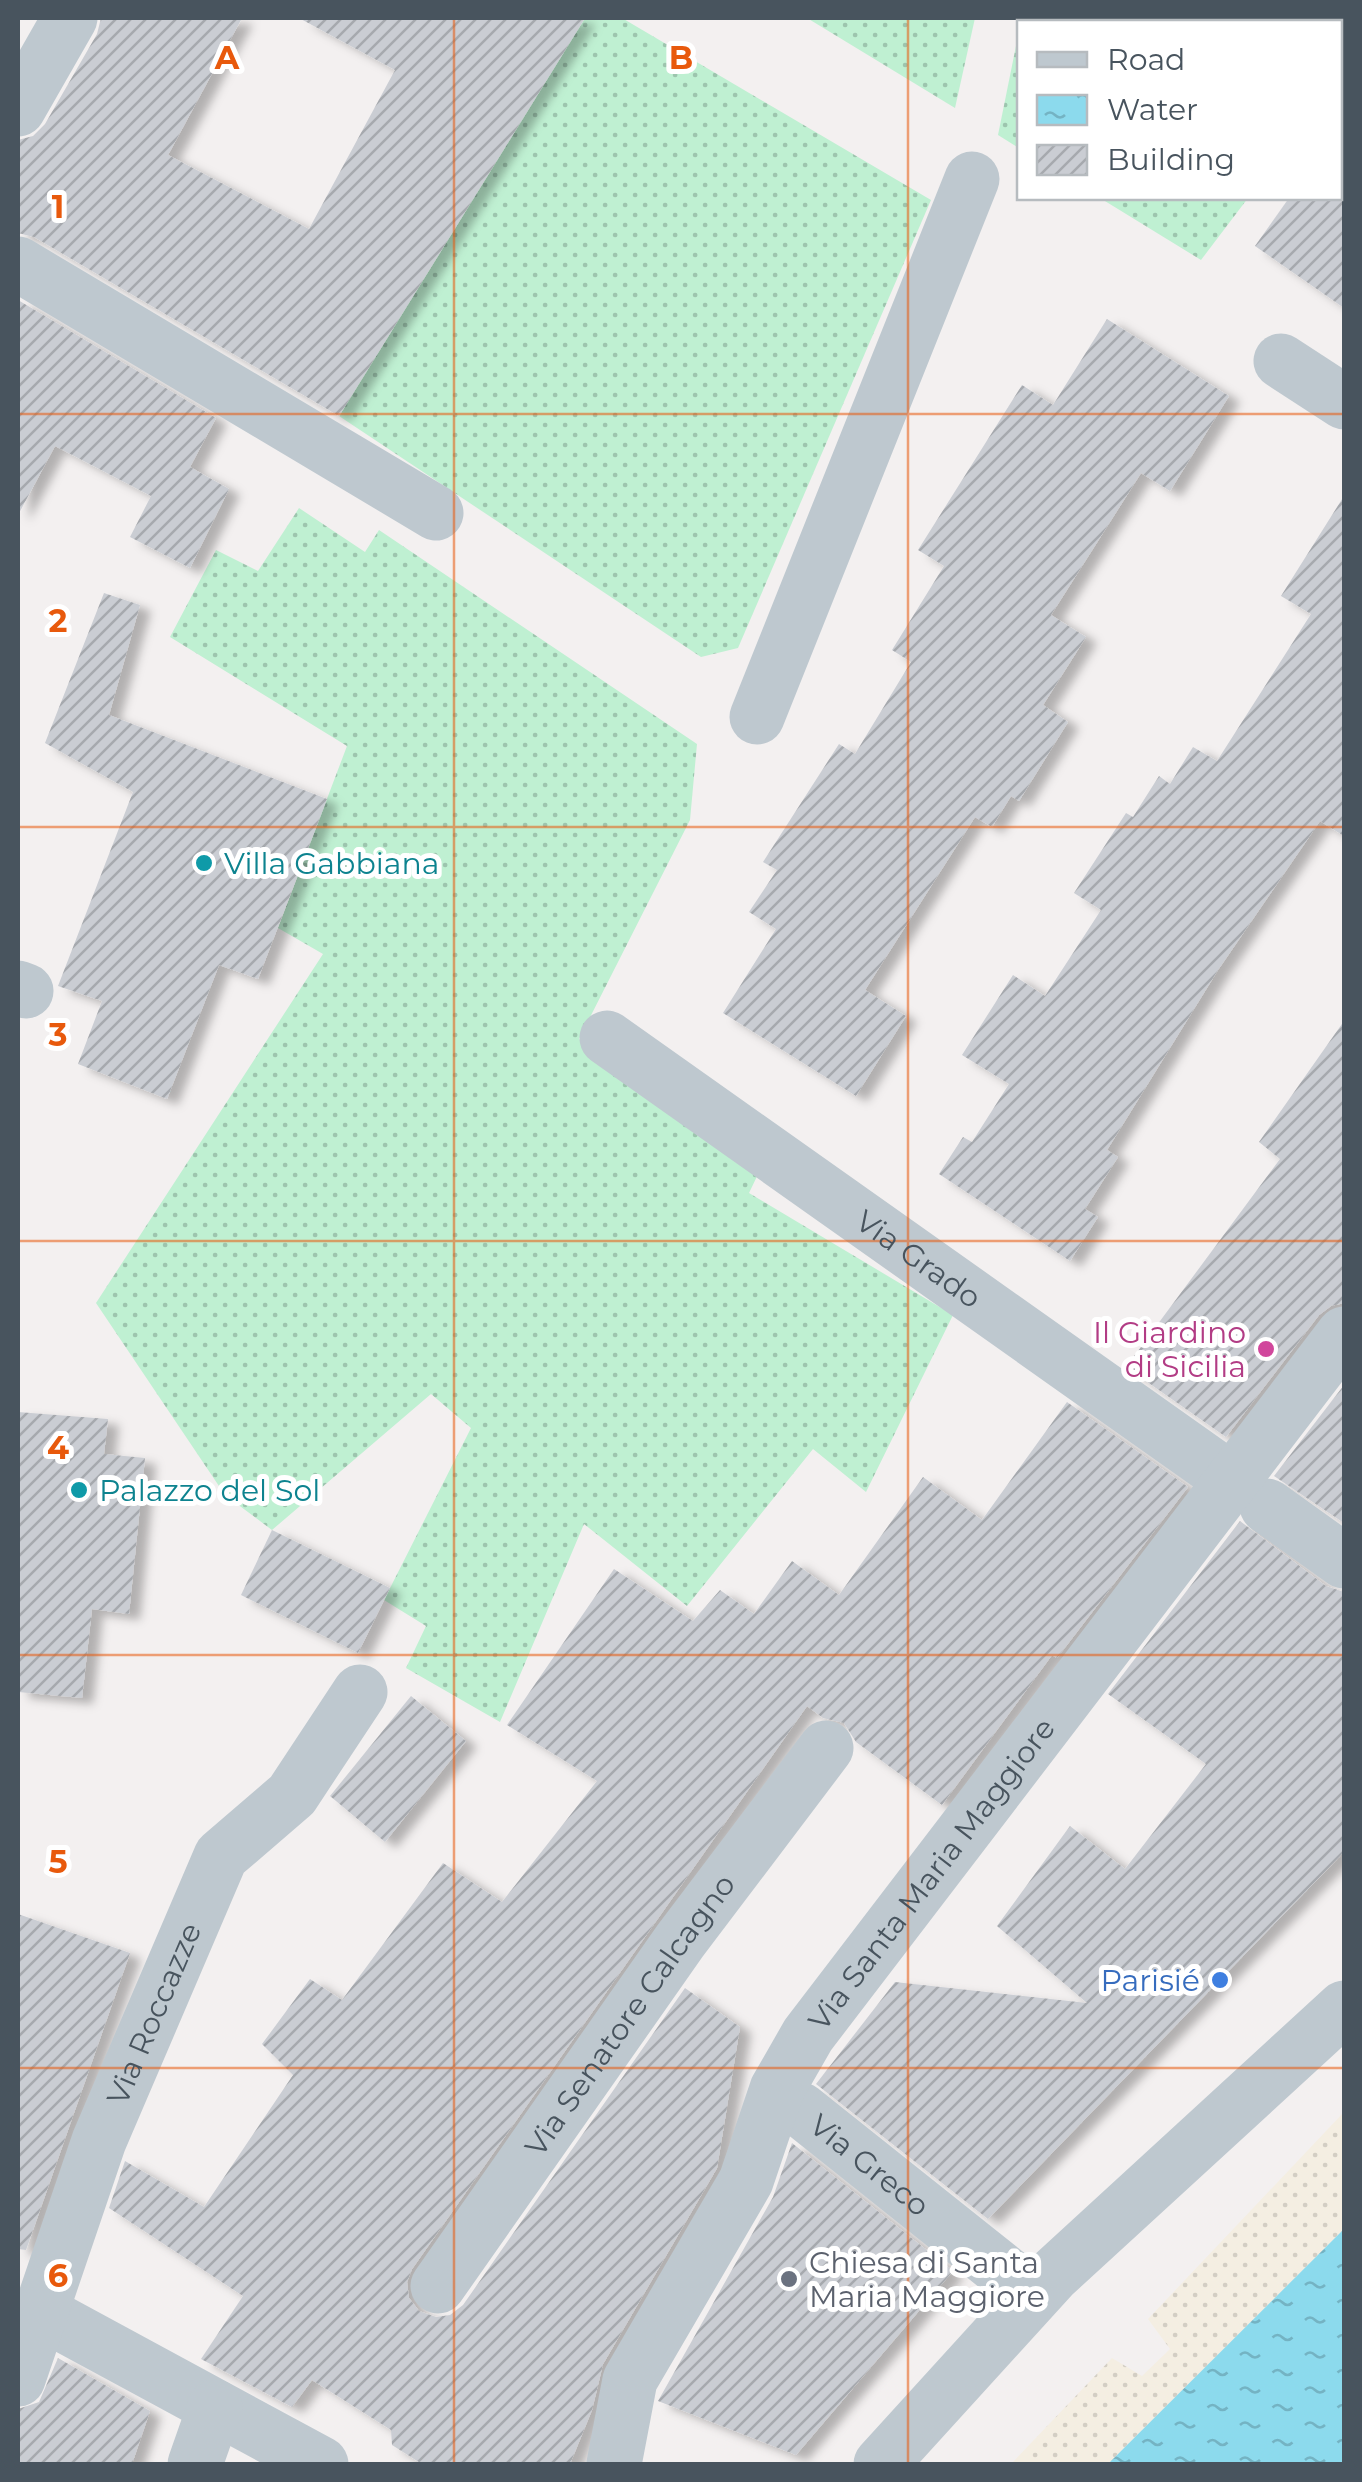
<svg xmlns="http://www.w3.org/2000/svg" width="1362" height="2482" viewBox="0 0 1362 2482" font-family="Montserrat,sans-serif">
  <defs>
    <pattern id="grass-dots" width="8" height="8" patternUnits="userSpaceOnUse" patternTransform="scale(2.5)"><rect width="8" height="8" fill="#bff0d2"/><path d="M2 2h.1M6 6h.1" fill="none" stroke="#9dc5ae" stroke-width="1.8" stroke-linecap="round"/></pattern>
    <pattern id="sand-dots" width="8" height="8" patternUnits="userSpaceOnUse" patternTransform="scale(2.5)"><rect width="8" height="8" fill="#f4eee2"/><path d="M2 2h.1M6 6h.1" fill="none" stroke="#d3cec4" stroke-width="1.8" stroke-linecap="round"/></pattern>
    <pattern id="water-ripples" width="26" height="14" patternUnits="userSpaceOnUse" patternTransform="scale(2.5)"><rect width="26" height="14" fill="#8cdaed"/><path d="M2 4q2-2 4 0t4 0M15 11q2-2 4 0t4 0" fill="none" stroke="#74b3c3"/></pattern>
    <pattern id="building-hatch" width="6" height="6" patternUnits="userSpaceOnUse" patternTransform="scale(2.5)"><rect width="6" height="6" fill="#cacdd3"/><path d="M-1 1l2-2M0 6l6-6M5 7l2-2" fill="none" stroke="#a6a9ae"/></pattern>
    <filter id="shadow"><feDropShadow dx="11" dy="6" stdDeviation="5" flood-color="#0004"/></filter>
  </defs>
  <rect width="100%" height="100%" fill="#f3f0f0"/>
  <g fill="url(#grass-dots)">
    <path d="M 585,18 L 622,18 L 931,200 L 738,648 L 701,657 L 339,416 Z"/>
    <path d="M 807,18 L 975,18 L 955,108 Z"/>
    <path d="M 1022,18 L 1344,18 L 1344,67 L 1340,74 L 1340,22 L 1021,22 Z"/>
    <path d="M 1019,31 L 1019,148 L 998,135 Z"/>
    <path d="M 1100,198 L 1248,198 L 1201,260 Z"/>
    <path d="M 299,508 L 365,552 L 379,530 L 697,744 L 690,820 L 579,1039 L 762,1166 L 749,1193 L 953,1315 L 866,1492 L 813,1449 L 687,1606 L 584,1524 L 500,1722 L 406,1668 L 426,1626 L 384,1600 L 471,1428 L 431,1394 L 272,1530 L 225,1495 L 96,1303 L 323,954 L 278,928 L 347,746 L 170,637 L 216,550 L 258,571 Z"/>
  </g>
  <path fill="url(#sand-dots)" d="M 1344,2112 L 1344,2229 L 1108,2464 L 1011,2464 L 1112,2358 L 1142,2376 L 1170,2349 L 1148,2319 Z"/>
  <path fill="url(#water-ripples)" d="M 1344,2229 L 1344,2464 L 1108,2464 Z"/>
  <g fill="url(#building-hatch)" filter="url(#shadow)">
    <path d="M 101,18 L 242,18 L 168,155 L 309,229 L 395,70 L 299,18 L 585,18 L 339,416 L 34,237 L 18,233 L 18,140 L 33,136 L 45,124 L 97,34 Z"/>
    <path d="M 1289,198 L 1344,198 L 1344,308 L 1255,246 Z"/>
    <path d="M 18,300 L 216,418 L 190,467 L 229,489 L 190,568 L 130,537 L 151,496 L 55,446 L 18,515 Z"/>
    <path d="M 1107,319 L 1229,396 L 1170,491 L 1141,473 L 1051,615 L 1086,637 L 1043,705 L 1068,722 L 1019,801 L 1011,796 L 992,827 L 975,817 L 865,990 L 906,1016 L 856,1096 L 723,1013 L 776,929 L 749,912 L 777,870 L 763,862 L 839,744 L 855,754 L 911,662 L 892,650 L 944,566 L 918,550 L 1022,385 L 1053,405 Z"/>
    <path d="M 1344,496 L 1344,836 L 1320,821 L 1218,970 L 1107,1150 L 1118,1157 L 1085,1209 L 1098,1217 L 1070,1261 L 939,1174 L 963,1137 L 972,1142 L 1009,1084 L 962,1055 L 1013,975 L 1045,996 L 1101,910 L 1074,893 L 1126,813 L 1133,817 L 1159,776 L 1170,784 L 1193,747 L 1217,761 L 1311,614 L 1281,596 Z"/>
    <path d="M 104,593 L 140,605 L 109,715 L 327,799 L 258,979 L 219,965 L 167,1099 L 78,1064 L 102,1001 L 58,986 L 133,792 L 45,743 Z"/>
    <path d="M 1344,1021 L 1344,1303 L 1331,1306 L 1319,1315 L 1226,1437 L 1126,1367 L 1280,1159 L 1259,1142 Z"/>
    <path d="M 1344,1385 L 1344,1523 L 1274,1476 Z"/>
    <path d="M 1067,1402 L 1188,1487 L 1057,1658 L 1052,1655 L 942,1805 L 856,1742 L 844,1723 L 823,1718 L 807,1706 L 412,2269 L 407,2282 L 409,2298 L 419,2311 L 436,2317 L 450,2315 L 463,2305 L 685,1988 L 740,2027 L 717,2168 L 603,2364 L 592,2410 L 570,2464 L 422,2464 L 392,2445 L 391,2430 L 312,2380 L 292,2407 L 201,2359 L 243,2296 L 109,2208 L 125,2161 L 204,2207 L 293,2075 L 262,2044 L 310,1979 L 342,2000 L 443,1863 L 502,1902 L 597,1781 L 507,1725 L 614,1569 L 693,1621 L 720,1590 L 754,1614 L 792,1561 L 839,1595 L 923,1477 L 982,1520 Z"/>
    <path d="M 18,1412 L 108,1419 L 104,1454 L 145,1458 L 129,1614 L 92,1609 L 82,1698 L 18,1692 Z"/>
    <path d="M 1240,1521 L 1326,1586 L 1344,1592 L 1344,1852 L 988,2219 L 816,2084 L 895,1982 L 1087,2003 L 997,1926 L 1070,1826 L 1125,1869 L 1206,1764 L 1108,1694 Z"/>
    <path d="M 272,1530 L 390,1588 L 358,1653 L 241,1595 Z"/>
    <path d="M 411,1696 L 466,1741 L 385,1842 L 330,1796 Z"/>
    <path d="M 18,1914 L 130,1953 L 26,2250 L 18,2249 Z"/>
    <path d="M 792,2143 L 953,2271 L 796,2455 L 658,2401 L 773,2197 Z"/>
    <path d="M 58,2358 L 150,2411 L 132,2464 L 18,2464 L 18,2409 L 39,2402 Z"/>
  </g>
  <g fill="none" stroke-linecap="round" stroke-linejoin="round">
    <g stroke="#bec8cf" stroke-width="55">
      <path d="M 18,109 L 70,18"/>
      <path d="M 18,264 L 436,513"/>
      <path d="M 1281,361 L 1344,402"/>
      <path d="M 757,717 L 972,179"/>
      <path d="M 18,988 L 26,991"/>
      <path id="s1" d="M 607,1038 L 1233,1481"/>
      <path d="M 1267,1506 L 1344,1561"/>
      <path id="s2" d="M 801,2110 L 1033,2295"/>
      <path id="s3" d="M 438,2286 L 680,1941 L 826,1748"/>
      <path d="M 57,2321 L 321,2464"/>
      <path id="s4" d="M 18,2379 L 99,2141 L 221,1856 L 292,1795 L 360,1692"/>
      <path d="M 195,2464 L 215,2407"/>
      <path id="s5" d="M 614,2464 L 630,2380 L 746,2181 L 777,2089 L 808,2035 L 1344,1334"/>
      <path d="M 881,2464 L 1053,2275 L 1344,2008"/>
    </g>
  </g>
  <path fill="none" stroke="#e8590c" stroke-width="2.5" stroke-opacity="0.55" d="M 454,18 L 454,2464M 908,18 L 908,2464M 18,414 L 1344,414M 18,827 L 1344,827M 18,1241 L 1344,1241M 18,1655 L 1344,1655M 18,2068 L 1344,2068"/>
  <g fill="#0f9aa8" stroke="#fff" stroke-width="4">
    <circle cx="204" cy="863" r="10"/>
    <circle cx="79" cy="1490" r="10"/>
  </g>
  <circle fill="#d1479c" stroke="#fff" stroke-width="4" cx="1266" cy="1349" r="10"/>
  <circle fill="#3f7fe0" stroke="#fff" stroke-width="4" cx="1220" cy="1980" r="10"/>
  <circle fill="#6b7280" stroke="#fff" stroke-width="4" cx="789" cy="2279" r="10"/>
  <g text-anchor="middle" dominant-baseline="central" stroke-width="10" stroke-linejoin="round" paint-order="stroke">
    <g font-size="30" fill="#0d838f" stroke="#fff" text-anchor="start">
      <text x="224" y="863">Villa Gabbiana</text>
      <text x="99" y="1490">Palazzo del Sol</text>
    </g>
    <g font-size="30" fill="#48545e" stroke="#fff">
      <text stroke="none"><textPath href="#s1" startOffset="382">Via Grado</textPath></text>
      <text stroke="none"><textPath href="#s5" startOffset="678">Via Santa Maria Maggiore</textPath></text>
      <text stroke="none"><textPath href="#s4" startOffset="390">Via Roccazze</textPath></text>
      <text stroke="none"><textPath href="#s3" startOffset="332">Via Senatore Calcagno</textPath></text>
      <text stroke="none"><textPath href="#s2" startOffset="88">Via Greco</textPath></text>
    </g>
    <g font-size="30" fill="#b23c85" stroke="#fff" text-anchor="end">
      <text x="1246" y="1332">Il Giardino<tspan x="1246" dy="34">di Sicilia</tspan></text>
    </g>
    <g font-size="30" fill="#366cbe" stroke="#fff" text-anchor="end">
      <text x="1200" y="1980">Parisié</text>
    </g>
    <g font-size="30" fill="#5b616d" stroke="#fff" text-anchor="start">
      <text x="809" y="2262">Chiesa di Santa<tspan x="809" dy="34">Maria Maggiore</tspan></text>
    </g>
  </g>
  <g font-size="32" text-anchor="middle" font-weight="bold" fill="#e8590c" stroke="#fff" stroke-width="10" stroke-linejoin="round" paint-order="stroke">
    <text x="227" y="69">A</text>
    <text x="681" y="69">B</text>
    <text x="58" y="218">1</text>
    <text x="58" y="632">2</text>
    <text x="58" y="1046">3</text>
    <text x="58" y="1459">4</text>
    <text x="58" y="1873">5</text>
    <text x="58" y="2287">6</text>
  </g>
  <rect width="1362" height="2482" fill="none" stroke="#48545e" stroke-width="40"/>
  <rect x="1017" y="20" width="325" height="180" fill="#ffffff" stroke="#b6bbbf" stroke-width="2.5"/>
  <rect x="1037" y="52" width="50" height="15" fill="#bec8cf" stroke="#b6bbbf" stroke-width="2.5"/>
  <text x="1107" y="70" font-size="30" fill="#48545e">Road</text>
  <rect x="1037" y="95" width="50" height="30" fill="url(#water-ripples)" stroke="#b6bbbf" stroke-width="2.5"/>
  <text x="1107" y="120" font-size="30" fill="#48545e">Water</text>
  <rect x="1037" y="145" width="50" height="30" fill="url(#building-hatch)" stroke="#b6bbbf" stroke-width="2.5"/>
  <text x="1107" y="170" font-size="30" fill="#48545e">Building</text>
</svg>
